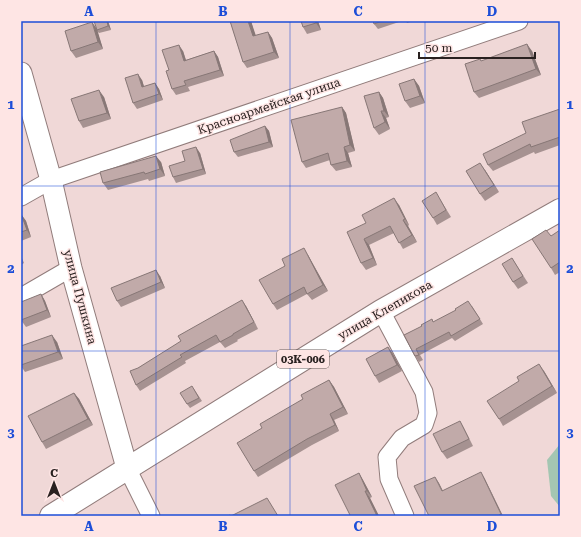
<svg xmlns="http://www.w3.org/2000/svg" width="581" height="537" viewBox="0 0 581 537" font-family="'Roboto Serif',serif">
  <rect width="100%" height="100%" fill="#f0d8d7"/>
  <path fill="#a4c6b2" d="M 560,444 L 560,507 L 551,496 L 547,460 Z"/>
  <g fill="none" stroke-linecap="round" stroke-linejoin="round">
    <defs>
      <g id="minor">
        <path d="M 21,197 L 51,180 L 519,21"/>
        <path d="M 21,297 L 71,268"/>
        <path d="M 381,311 L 424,392 L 428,413 L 424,425 L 402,438 L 387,457 L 389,479 L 405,516"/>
        <path d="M 127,468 L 151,516"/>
      </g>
      <path id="tertiary" d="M 21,73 L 51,180 L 71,268 L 127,468"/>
      <path id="primary" d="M 51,516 L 381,311 L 560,210"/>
    </defs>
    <use href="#minor" stroke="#917c7b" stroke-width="19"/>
    <use href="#tertiary" stroke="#917c7b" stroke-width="23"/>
    <use href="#primary" stroke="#917c7b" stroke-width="24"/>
    <use href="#minor" stroke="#fff" stroke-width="17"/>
    <use href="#tertiary" stroke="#fff" stroke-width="21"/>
    <use href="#primary" stroke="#fff" stroke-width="22"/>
  </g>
  <g fill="#a69291">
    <path d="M 108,21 L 111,30 L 99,33 L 97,31 L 103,49 L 76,58 L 71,51 L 96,28 Z"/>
    <path d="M 230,21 L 251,21 L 255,36 L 268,32 L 272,38 L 279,58 L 247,68 L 243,62 Z"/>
    <path d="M 301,21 L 318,21 L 321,30 L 307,34 L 303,27 Z"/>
    <path d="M 373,21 L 402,21 L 378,29 L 374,24 Z"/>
    <path d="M 406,21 L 413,21 L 407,23 Z"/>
    <path d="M 183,51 L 186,60 L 214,51 L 218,57 L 224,76 L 188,87 L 190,91 L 176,95 L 172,89 L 169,70 Z"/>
    <path d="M 532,51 L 541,75 L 479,98 L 474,92 L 480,59 L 481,61 Z"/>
    <path d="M 414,79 L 419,86 L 425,103 L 410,108 L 405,101 Z"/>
    <path d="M 142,80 L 144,87 L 155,83 L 159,89 L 163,100 L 137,109 L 133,103 Z"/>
    <path d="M 379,92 L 383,98 L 389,117 L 386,118 L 390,129 L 379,135 L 374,128 Z"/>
    <path d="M 104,97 L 111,119 L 83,128 L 79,121 Z"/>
    <path d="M 342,107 L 346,113 L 355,151 L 348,153 L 352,167 L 336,171 L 331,165 L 330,160 L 306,168 L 302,162 Z"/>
    <path d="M 560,109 L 560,145 L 535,154 L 534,152 L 493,171 L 488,165 L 526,133 Z"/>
    <path d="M 265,126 L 269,131 L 273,147 L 238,157 L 234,152 Z"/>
    <path d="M 200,153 L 206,174 L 176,183 L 173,177 L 185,161 Z"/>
    <path d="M 161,162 L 165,176 L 149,181 L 148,179 L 108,190 L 103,183 Z"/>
    <path d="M 485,170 L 499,192 L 485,201 L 480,194 Z"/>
    <path d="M 440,199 L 451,217 L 437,225 L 433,218 Z"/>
    <path d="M 399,205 L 409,225 L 408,226 L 417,242 L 403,249 L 394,233 L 369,245 L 377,265 L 366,270 L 361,263 L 366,223 Z"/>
    <path d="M 21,214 L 26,221 L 31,237 L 21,241 Z"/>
    <path d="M 560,230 L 560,272 L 555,275 L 551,268 Z"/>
    <path d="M 308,255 L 328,291 L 312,300 L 307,294 L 277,310 L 273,304 Z"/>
    <path d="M 21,256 L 24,263 L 21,265 Z"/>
    <path d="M 512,258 L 528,283 L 518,289 L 513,282 Z"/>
    <path d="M 160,276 L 165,288 L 121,307 L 117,301 Z"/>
    <path d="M 41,294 L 45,301 L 51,317 L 26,327 L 21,320 Z"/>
    <path d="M 246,306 L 258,329 L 237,340 L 238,341 L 225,348 L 220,342 L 185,361 L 186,363 L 140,391 L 136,385 L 138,368 Z"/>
    <path d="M 472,306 L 483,324 L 455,341 L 452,338 L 420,355 L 423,360 L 419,362 L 415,356 L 404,335 Z"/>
    <path d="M 57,342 L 63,359 L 25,372 L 21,366 L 21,346 Z"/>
    <path d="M 388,347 L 393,354 L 402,371 L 379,383 L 375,376 Z"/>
    <path d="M 544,371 L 557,393 L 503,426 L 499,419 Z"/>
    <path d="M 329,380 L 334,387 L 348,414 L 334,420 L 339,431 L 312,445 L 258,477 L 254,471 L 262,428 L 303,399 Z"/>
    <path d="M 194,389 L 202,401 L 190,408 L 187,404 Z"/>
    <path d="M 74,393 L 79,399 L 93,425 L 46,449 L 42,442 Z"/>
    <path d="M 460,421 L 464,428 L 473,446 L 447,459 L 442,452 Z"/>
    <path d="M 359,473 L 363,480 L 372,497 L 370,498 L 379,516 L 348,516 L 350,515 Z"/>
  </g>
  <g fill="#877776">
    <path d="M 107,21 L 108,21 L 111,30 L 108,26 Z"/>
    <path d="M 248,21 L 251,21 L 258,42 L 253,36 Z"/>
    <path d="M 315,21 L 318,21 L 321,30 L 316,23 Z"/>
    <path d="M 92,22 L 97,29 L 103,49 L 98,42 Z"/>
    <path d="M 268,32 L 272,38 L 279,58 L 274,52 Z"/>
    <path d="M 527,44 L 532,51 L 541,75 L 536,69 Z"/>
    <path d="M 179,45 L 183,51 L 188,67 L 184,61 Z"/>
    <path d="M 214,51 L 218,57 L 224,76 L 220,70 Z"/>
    <path d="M 138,74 L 142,80 L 146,93 L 142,87 Z"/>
    <path d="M 414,79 L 419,86 L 425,103 L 420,96 Z"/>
    <path d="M 155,83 L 159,89 L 163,100 L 159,94 Z"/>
    <path d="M 99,90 L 104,97 L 111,119 L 107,113 Z"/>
    <path d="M 379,92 L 383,98 L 389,117 L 384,111 Z"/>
    <path d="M 342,107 L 346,113 L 355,151 L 350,145 Z"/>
    <path d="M 381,111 L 386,118 L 390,129 L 385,122 Z"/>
    <path d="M 265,126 L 269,131 L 273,147 L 269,142 Z"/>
    <path d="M 196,147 L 200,153 L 206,174 L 203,169 Z"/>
    <path d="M 344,147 L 348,153 L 352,167 L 347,161 Z"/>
    <path d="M 156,156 L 161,162 L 165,176 L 160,169 Z"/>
    <path d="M 480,163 L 485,170 L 499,192 L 494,185 Z"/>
    <path d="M 394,198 L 399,205 L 409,225 L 405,219 Z"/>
    <path d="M 21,214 L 26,221 L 31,237 L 27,230 Z"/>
    <path d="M 403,220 L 408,226 L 417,242 L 412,235 Z"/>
    <path d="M 364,239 L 369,245 L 377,265 L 373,258 Z"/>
    <path d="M 304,248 L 308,255 L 328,291 L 323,285 Z"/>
    <path d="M 156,270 L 160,276 L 165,288 L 161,282 Z"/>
    <path d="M 41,294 L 45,301 L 51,317 L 47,310 Z"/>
    <path d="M 242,300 L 246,306 L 258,329 L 254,322 Z"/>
    <path d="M 52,335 L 57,342 L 63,359 L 58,352 Z"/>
    <path d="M 388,347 L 393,354 L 402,371 L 397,365 Z"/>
    <path d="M 539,364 L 544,371 L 557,393 L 552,386 Z"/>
    <path d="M 329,380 L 334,387 L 348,414 L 343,407 Z"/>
    <path d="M 74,393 L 79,399 L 93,425 L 88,419 Z"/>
    <path d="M 330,414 L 334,420 L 339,431 L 335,425 Z"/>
    <path d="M 481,472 L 485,479 L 503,516 L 502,516 L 501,514 Z"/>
    <path d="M 359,473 L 363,480 L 372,497 L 367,491 Z"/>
    <path d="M 435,477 L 439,483 L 446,497 L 442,491 Z"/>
    <path d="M 365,491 L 370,498 L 379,516 L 377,516 Z"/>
  </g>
  <g fill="#c1aaa9" stroke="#877776">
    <path d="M 94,21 L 107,21 L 108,26 L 97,30 Z"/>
    <path d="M 230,21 L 248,21 L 253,36 L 268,32 L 274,52 L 243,62 Z"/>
    <path d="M 301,21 L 315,21 L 316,23 L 303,27 Z"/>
    <path d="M 373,21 L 382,21 L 374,24 Z"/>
    <path d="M 92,22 L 98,42 L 71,51 L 65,31 Z"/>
    <path d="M 527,44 L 536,69 L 474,92 L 465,64 L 480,59 L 481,61 Z"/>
    <path d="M 179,45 L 184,61 L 214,51 L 220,70 L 184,81 L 186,85 L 172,89 L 166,71 L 169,70 L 162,50 Z"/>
    <path d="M 138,74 L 142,87 L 155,83 L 159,94 L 133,103 L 125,78 Z"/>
    <path d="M 414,79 L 420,96 L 405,101 L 399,84 Z"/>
    <path d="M 99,90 L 107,113 L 79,121 L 71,99 Z"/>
    <path d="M 379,92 L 384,111 L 381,111 L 385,122 L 374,128 L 364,96 Z"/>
    <path d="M 342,107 L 350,145 L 344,147 L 347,161 L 331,165 L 328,153 L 302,162 L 291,120 Z"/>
    <path d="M 560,109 L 560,137 L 531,147 L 530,144 L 488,165 L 483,154 L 526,133 L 522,122 Z"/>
    <path d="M 265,126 L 269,142 L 234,152 L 230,140 Z"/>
    <path d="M 196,147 L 203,169 L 173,177 L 169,166 L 185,161 L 182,151 Z"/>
    <path d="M 156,156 L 160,169 L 145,174 L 144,172 L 103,183 L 100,172 Z"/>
    <path d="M 480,163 L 494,185 L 480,194 L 466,171 Z"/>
    <path d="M 436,192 L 446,210 L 433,218 L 422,201 Z"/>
    <path d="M 394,198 L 405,219 L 403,220 L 412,235 L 399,243 L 390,226 L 364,239 L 373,258 L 361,263 L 347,232 L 366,223 L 362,215 Z"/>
    <path d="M 21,214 L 27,230 L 21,232 Z"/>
    <path d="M 546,230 L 551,236 L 560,230 L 560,262 L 551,268 L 532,239 Z"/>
    <path d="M 304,248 L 323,285 L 307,294 L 304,287 L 273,304 L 259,280 L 285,266 L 282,259 Z"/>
    <path d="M 512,258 L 523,276 L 513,282 L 502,264 Z"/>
    <path d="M 156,270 L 161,282 L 117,301 L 111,288 Z"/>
    <path d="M 41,294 L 47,310 L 21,320 L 21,302 Z"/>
    <path d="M 242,300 L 254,322 L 233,334 L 233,335 L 220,342 L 216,335 L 180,355 L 182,357 L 136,385 L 130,371 L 138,368 L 181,341 L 178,336 Z"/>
    <path d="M 468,301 L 480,319 L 451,336 L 449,332 L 416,349 L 419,355 L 415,356 L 404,335 L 422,326 L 421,325 L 432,319 L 433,322 L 456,310 L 455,309 Z"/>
    <path d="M 52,335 L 58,352 L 21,365 L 21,346 Z"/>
    <path d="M 388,347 L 397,365 L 375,376 L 366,359 Z"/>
    <path d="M 539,364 L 552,386 L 499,419 L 487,401 L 519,381 L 517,377 Z"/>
    <path d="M 329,380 L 343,407 L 330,414 L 335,425 L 307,439 L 254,471 L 237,443 L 262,428 L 260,424 L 303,399 L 301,395 Z"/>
    <path d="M 192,386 L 199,398 L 187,404 L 180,393 Z"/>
    <path d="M 74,393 L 88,419 L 42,442 L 28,416 Z"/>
    <path d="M 460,421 L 469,439 L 442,452 L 433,434 Z"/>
    <path d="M 481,472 L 501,514 L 498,516 L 429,516 L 414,486 L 435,477 L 442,491 Z"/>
    <path d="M 359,473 L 367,491 L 365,491 L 377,516 L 348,516 L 350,515 L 335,485 Z"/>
    <path d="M 267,498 L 278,516 L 228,516 L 230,515 L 231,516 Z"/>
  </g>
  <path fill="none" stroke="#1d4ed8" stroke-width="1" stroke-opacity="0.55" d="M 156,21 L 156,516M 290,21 L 290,516M 425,21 L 425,516M 21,186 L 560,186M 21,351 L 560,351"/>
  <g text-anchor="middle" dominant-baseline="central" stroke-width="3" stroke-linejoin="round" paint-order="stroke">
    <rect fill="#fee5e4" stroke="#695c5b" stroke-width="1" x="277" y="350" width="52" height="18" rx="3"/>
    <g font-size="11" font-weight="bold" fill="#292120">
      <text x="303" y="359">03К-006</text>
    </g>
    <g font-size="12" fill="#292120" stroke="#fee5e4">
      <text transform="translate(269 106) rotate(-19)">Красноармейская улица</text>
      <text transform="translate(80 297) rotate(75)">улица Пушкина</text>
      <text transform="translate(385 310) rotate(-30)">улица Клепикова</text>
    </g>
  </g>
  <rect width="581" height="537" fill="none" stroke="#fee5e4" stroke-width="44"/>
  <g transform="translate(54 483)" stroke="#fee5e4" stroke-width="3" paint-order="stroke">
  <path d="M0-3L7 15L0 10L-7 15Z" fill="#292120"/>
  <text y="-6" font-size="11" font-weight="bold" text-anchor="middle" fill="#292120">С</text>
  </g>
  <path d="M419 52v6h116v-6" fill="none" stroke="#292120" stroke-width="2"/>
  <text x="425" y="52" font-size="12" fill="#292120" stroke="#fee5e4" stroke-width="3" paint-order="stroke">50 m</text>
  <rect x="22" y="22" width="537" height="493" fill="none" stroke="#1d4ed8" stroke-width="1.5"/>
  <g font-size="13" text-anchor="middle" font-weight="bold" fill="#1d4ed8">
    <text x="89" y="16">A</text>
    <text x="223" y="16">B</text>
    <text x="358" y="16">C</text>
    <text x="492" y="16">D</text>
    <text x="11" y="109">1</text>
    <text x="570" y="109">1</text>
    <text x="11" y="273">2</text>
    <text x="570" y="273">2</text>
    <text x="11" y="437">3</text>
    <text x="570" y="437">3</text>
    <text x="89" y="531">A</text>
    <text x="223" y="531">B</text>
    <text x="358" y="531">C</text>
    <text x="492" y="531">D</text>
  </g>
</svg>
